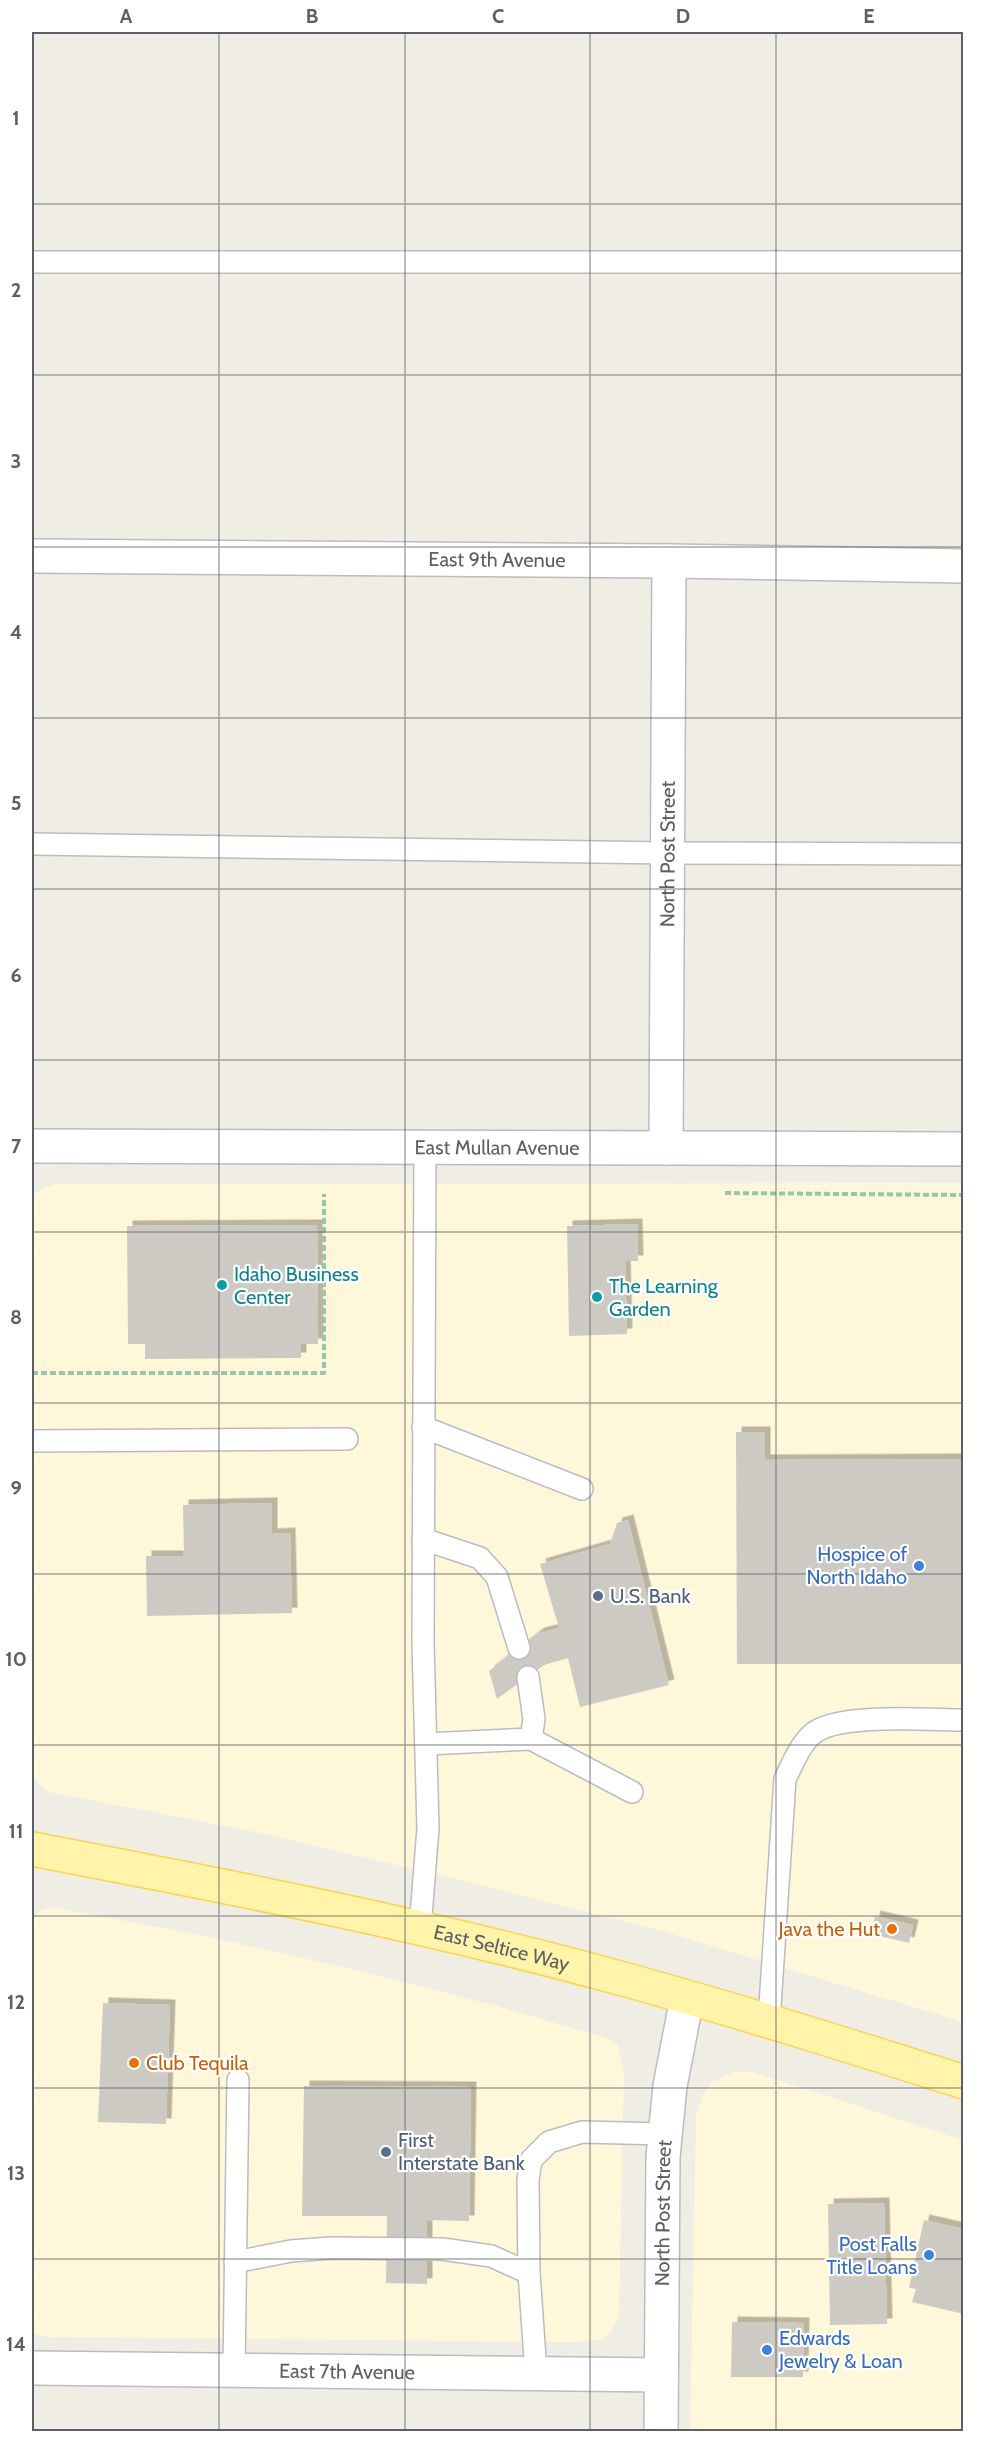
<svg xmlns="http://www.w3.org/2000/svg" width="995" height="2463" viewBox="0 0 995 2463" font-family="Cabin,sans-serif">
  <defs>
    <filter id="shadow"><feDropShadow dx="5.5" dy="-5.5" stdDeviation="0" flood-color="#0004"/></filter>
  </defs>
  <rect width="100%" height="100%" fill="#efede4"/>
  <g fill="#fff7d9">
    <path d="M 963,1183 L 963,2022 L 662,1931 L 461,1880 L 246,1830 L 48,1792 L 32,1778 L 32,1196 L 42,1189 L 56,1184 Z"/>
    <path d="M 52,1907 L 200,1935 L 356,1970 L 497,2006 L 607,2038 L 618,2045 L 624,2074 L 619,2315 L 611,2333 L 599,2340 L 571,2342 L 47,2337 L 32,2333 L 32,1917 L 40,1911 Z"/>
    <path d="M 734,2072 L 753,2072 L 963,2140 L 963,2431 L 690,2432 L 696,2116 L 702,2096 L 712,2082 Z"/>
  </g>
  <g fill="#cdcac3" filter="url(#shadow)">
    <path d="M 637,1224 L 638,1261 L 625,1261 L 627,1334 L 569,1336 L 567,1226 Z"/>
    <path d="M 317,1225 L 318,1344 L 301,1344 L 301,1358 L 145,1359 L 145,1344 L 128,1344 L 127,1226 Z"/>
    <path d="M 736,1432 L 765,1432 L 765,1460 L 964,1459 L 964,1664 L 737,1664 Z"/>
    <path d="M 272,1503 L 272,1534 L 290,1533 L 292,1613 L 147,1616 L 146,1556 L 184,1556 L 183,1505 Z"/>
    <path d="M 628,1520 L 669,1685 L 580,1707 L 568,1658 L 544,1665 L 497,1699 L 489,1671 L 539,1633 L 559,1628 L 540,1564 L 610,1544 L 617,1523 Z"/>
    <path d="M 875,1916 L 913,1925 L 909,1943 L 871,1934 Z"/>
    <path d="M 103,2003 L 170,2005 L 166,2124 L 98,2122 Z"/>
    <path d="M 304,2086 L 471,2087 L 469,2221 L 427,2220 L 427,2284 L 386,2283 L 387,2216 L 302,2216 Z"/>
    <path d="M 884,2203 L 887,2324 L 830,2325 L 828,2204 Z"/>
    <path d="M 924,2220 L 964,2229 L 964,2314 L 912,2302 L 916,2289 L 909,2288 Z"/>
    <path d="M 732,2322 L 804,2323 L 803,2377 L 731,2377 Z"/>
  </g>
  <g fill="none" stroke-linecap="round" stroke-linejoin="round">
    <defs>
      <g id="service">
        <path d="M 32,262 L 964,262"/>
        <path d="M 32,844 L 668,853 L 964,854"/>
        <path d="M 423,1427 L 582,1489"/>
        <path d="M 32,1441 L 347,1439"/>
        <path d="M 423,1539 L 480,1558 L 497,1577 L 519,1648"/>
        <path d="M 528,1677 L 534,1719 L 531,1739"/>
        <path d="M 426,1744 L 531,1739 L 632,1792"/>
        <path d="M 420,1929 L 428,1828 L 423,1643 L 425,1147"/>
        <path d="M 769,2021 L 785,1779 C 793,1763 801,1742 815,1732 C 843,1713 929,1720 964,1720"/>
        <path d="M 235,2262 L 291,2251 L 331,2248 L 442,2249 L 491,2256 L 529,2273"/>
        <path d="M 234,2370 L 238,2080"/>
        <path d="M 536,2373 L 529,2273 L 528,2180 L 531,2160 L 549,2142 L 582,2132 L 665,2134"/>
      </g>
      <g id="minor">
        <path id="s1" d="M 32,556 L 669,561 L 964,566"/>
        <path id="s2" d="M 666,1148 L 669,561"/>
        <path id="s3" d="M 32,2368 L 661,2375"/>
        <path id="s4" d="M 661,2432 L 663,2157 L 670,2086 L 687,1998"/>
      </g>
      <g id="tertiary">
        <path id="s5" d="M 32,1146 L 964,1149"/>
      </g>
      <g id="primary">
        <path id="s6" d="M 32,1849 C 226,1886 421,1924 612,1976 C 730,2008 847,2045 964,2082"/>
      </g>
    </defs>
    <use href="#service" stroke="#b9bcc1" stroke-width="24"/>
    <use href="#minor" stroke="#b9bcc1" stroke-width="36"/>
    <use href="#tertiary" stroke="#b9bcc1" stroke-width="36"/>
    <use href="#primary" stroke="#fcd250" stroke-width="36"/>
    <g stroke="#95c8a6" stroke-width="4" stroke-dasharray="6 3" stroke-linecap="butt">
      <path d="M 725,1193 L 964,1195"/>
      <path d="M 32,1373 L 324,1373 L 324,1194"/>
    </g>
    <use href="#service" stroke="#fff" stroke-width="21"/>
    <use href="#minor" stroke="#fff" stroke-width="33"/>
    <use href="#tertiary" stroke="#fff" stroke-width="33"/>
    <use href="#primary" stroke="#fff4a9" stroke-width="33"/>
  </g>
  <path fill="none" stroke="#5c6066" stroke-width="1.5" stroke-opacity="0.55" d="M 219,32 L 219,2432M 405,32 L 405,2432M 590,32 L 590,2432M 776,32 L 776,2432M 32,204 L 964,204M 32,375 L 964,375M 32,547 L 964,547M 32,718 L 964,718M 32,889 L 964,889M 32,1060 L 964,1060M 32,1232 L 964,1232M 32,1403 L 964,1403M 32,1574 L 964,1574M 32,1745 L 964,1745M 32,1916 L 964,1916M 32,2088 L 964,2088M 32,2259 L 964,2259"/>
  <g fill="#0f9aa8" stroke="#fff" stroke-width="2">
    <circle cx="222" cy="1285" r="6"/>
    <circle cx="597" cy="1297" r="6"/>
  </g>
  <g fill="#3f7fe0" stroke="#fff" stroke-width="2">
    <circle cx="919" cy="1566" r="6"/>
    <circle cx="929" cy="2255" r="6"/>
    <circle cx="767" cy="2350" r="6"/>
  </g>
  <g fill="#5c6f8a" stroke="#fff" stroke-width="2">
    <circle cx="598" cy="1596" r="6"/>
    <circle cx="386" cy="2152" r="6"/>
  </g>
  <g fill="#e8710a" stroke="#fff" stroke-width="2">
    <circle cx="892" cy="1929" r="6"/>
    <circle cx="134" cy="2063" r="6"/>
  </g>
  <g text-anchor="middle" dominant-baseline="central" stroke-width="4.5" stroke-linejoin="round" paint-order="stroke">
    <g font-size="20" fill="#5c6066" stroke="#fff">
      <text stroke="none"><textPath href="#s1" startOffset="465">East 9th Avenue</textPath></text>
      <text stroke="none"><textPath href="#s2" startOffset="294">North Post Street</textPath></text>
      <text stroke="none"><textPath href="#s5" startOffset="465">East Mullan Avenue</textPath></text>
      <text stroke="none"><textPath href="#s6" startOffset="480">East Seltice Way</textPath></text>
      <text stroke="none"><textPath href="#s4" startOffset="219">North Post Street</textPath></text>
      <text stroke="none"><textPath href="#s3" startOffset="315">East 7th Avenue</textPath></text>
    </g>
    <g font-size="20" fill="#0d838f" stroke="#fff" text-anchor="start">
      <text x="234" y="1274">Idaho Business<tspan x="234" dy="23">Center</tspan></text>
      <text x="609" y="1286">The Learning<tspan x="609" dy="23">Garden</tspan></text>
    </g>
    <g font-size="20" fill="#366cbe" stroke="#fff" text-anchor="end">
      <text x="907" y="1554">Hospice of<tspan x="907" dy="23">North Idaho</tspan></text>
      <text x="917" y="2244">Post Falls<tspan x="917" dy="23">Title Loans</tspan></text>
      <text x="779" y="2338" text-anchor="start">Edwards<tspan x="779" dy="23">Jewelry &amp; Loan</tspan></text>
    </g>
    <g font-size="20" fill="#4e5e75" stroke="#fff" text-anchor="start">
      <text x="610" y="1596">U.S. Bank</text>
      <text x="398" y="2140">First<tspan x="398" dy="23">Interstate Bank</tspan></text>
    </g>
    <g font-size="20" fill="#c56008" stroke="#fff" text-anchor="end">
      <text x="880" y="1929">Java the Hut</text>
      <text x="146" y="2063" text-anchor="start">Club Tequila</text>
    </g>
  </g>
  <rect width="995" height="2463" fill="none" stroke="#ffffff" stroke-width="66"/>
  <rect x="33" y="33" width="929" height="2397" fill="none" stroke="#5c6066" stroke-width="2"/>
  <g font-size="20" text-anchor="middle" font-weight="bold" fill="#5c6066">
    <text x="126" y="23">A</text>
    <text x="312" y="23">B</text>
    <text x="498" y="23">C</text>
    <text x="683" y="23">D</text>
    <text x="869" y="23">E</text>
    <text x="16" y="125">1</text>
    <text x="16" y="297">2</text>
    <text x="16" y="468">3</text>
    <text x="16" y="639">4</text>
    <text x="16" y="810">5</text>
    <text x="16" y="982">6</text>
    <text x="16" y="1153">7</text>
    <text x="16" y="1324">8</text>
    <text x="16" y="1495">9</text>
    <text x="16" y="1666">10</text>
    <text x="16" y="1838">11</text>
    <text x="16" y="2009">12</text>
    <text x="16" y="2180">13</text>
    <text x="16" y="2351">14</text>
  </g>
</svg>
